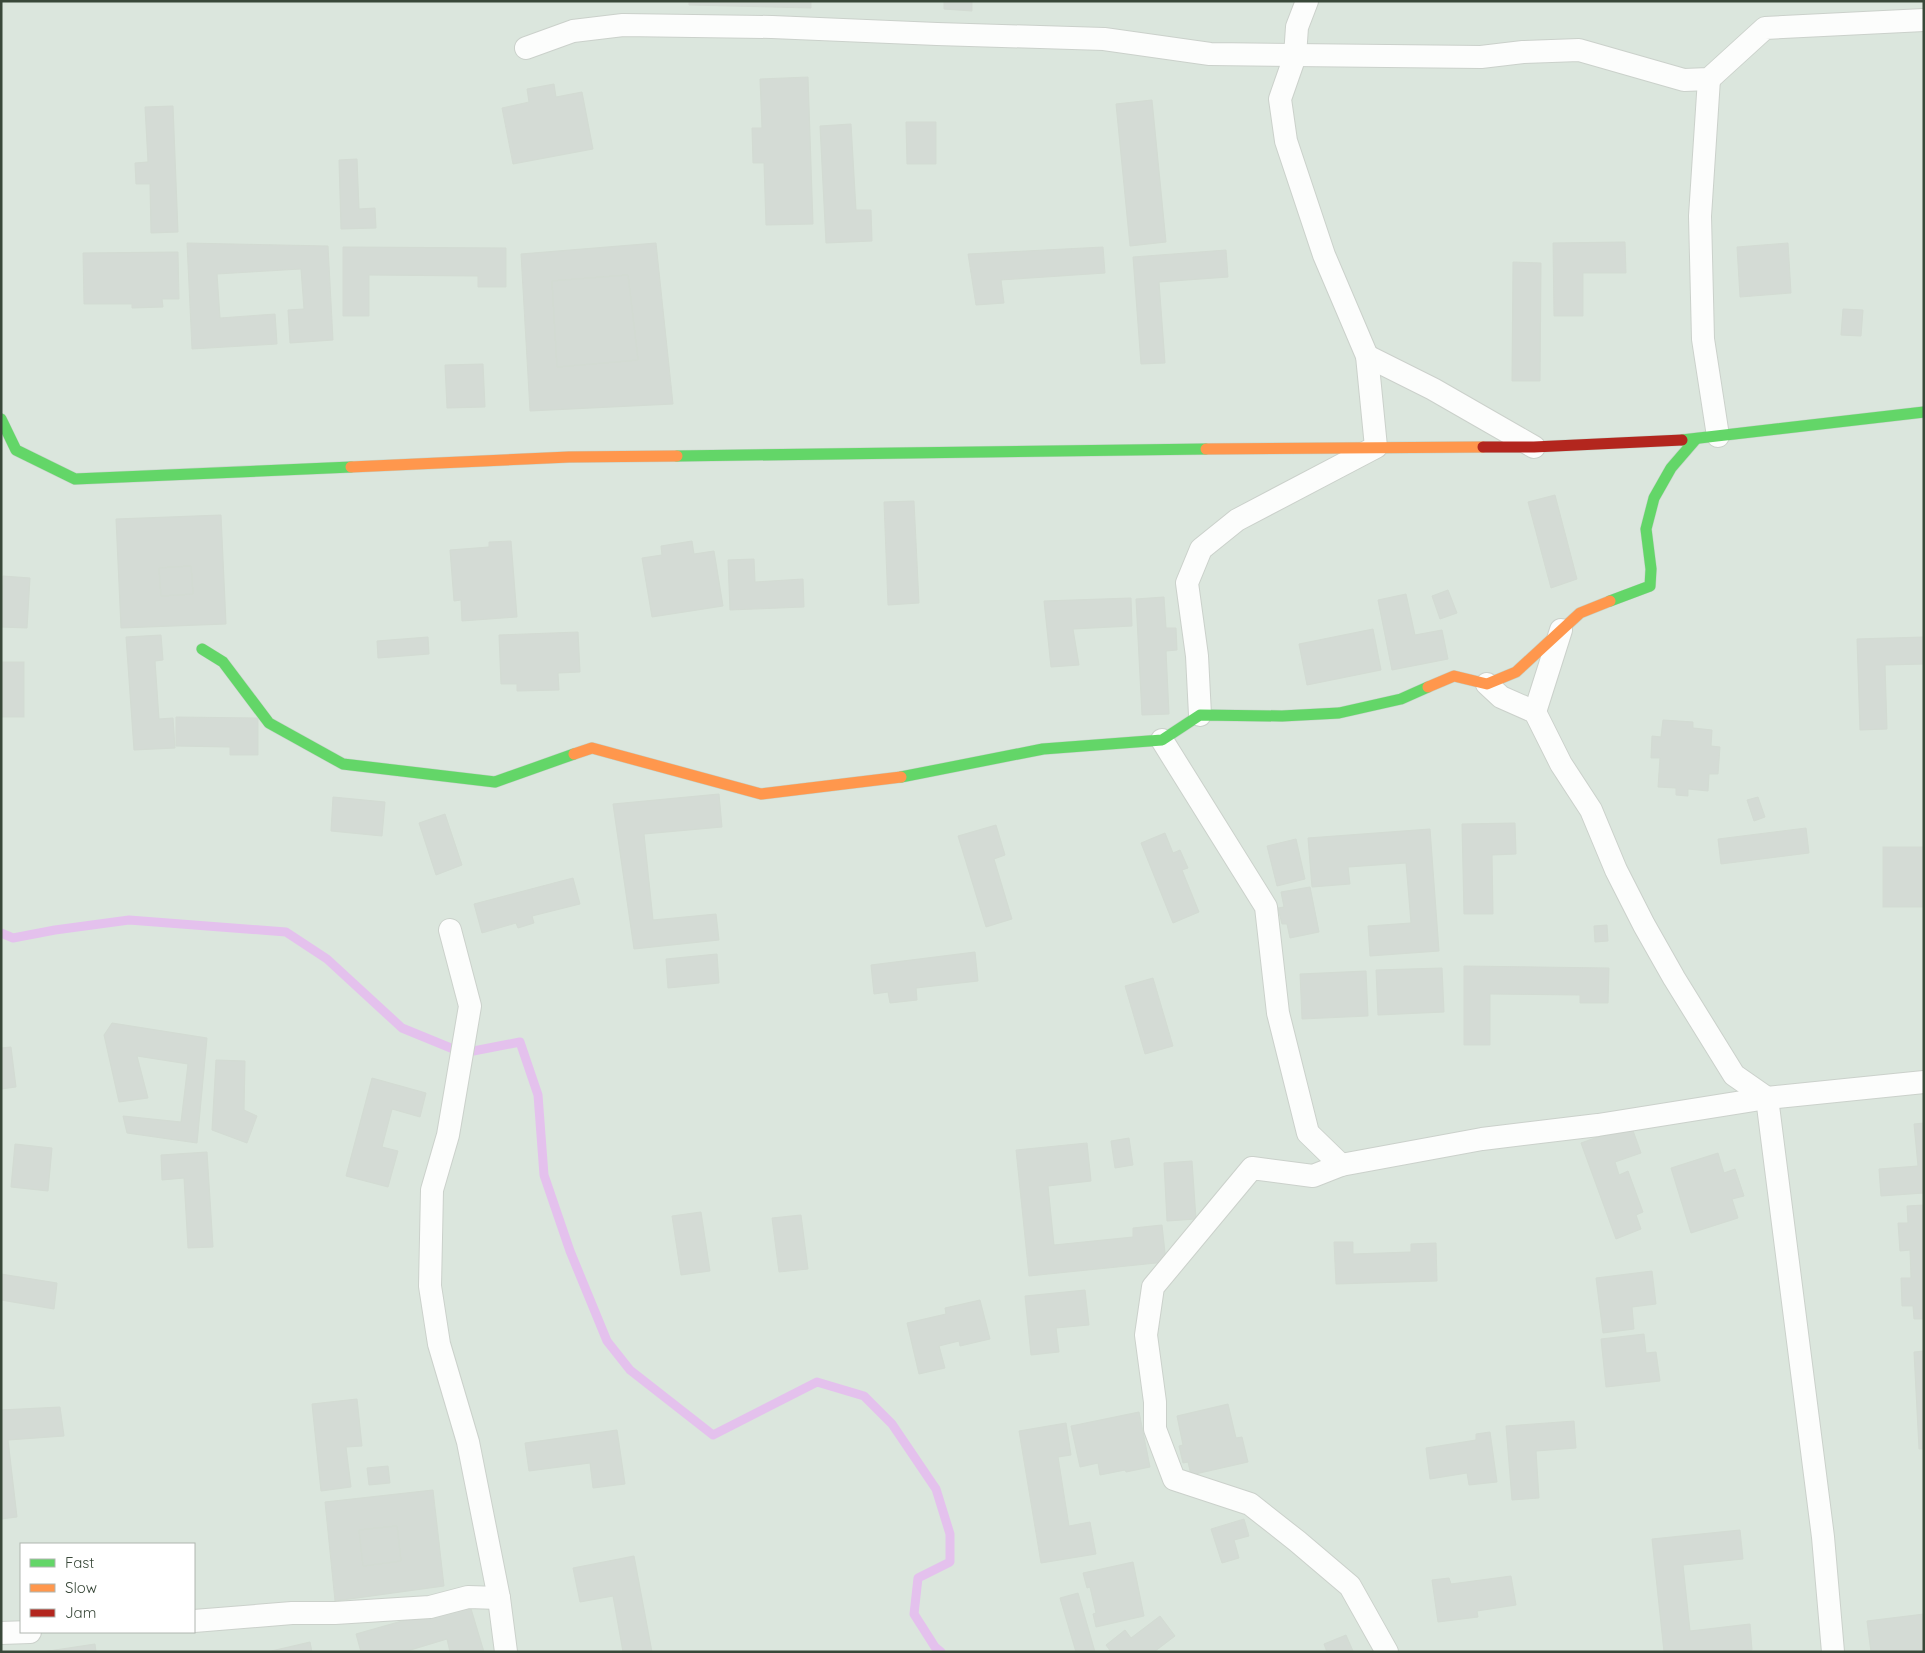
<svg xmlns="http://www.w3.org/2000/svg" width="1925" height="1653" viewBox="0 0 1925 1653" font-family="Quicksand,sans-serif">
  <rect width="100%" height="100%" fill="#edf3ee"/>
  <path fill="#dbe6dd" fill-rule="evenodd" d="M 1,1 L 1924,1 L 1924,1652 L 1,1652 ZM 21,1544 L 194,1544 L 194,1632 L 21,1632 Z"/>
  <g fill="none" stroke-linecap="round" stroke-linejoin="round">
    <path stroke="#e4c1ed" stroke-width="9" d="M 1,933 L 13,938 L 55,930 L 129,920 L 286,932 L 327,959 L 402,1028 L 463,1053 L 520,1042 L 538,1095 L 544,1175 L 570,1251 L 607,1341 L 630,1370 L 713,1435 L 817,1382 L 864,1396 L 892,1424 L 936,1489 L 950,1534 L 950,1562 L 918,1578 L 914,1614 L 935,1647 L 941,1652"/>
  </g>
  <g fill="#d4dbd5" stroke="#d3dbd3" fill-rule="evenodd">
    <path d="M 689,1 L 811,1 L 811,8 L 689,5 Z"/>
    <path d="M 944,1 L 972,1 L 972,11 L 944,9 Z"/>
    <path d="M 808,77 L 813,224 L 766,225 L 764,163 L 753,163 L 752,128 L 762,128 L 760,79 Z"/>
    <path d="M 554,84 L 556,97 L 582,92 L 593,149 L 513,164 L 502,108 L 529,102 L 527,89 Z"/>
    <path d="M 1152,100 L 1166,242 L 1130,246 L 1116,104 Z"/>
    <path d="M 173,106 L 178,232 L 151,233 L 150,184 L 136,184 L 135,163 L 148,162 L 145,107 Z"/>
    <path d="M 906,122 L 936,122 L 936,164 L 907,164 Z"/>
    <path d="M 851,124 L 856,210 L 871,210 L 872,241 L 826,243 L 820,126 Z"/>
    <path d="M 357,159 L 359,209 L 375,208 L 376,228 L 341,229 L 339,160 Z"/>
    <path d="M 1625,242 L 1626,273 L 1583,273 L 1583,316 L 1554,316 L 1553,243 Z"/>
    <path d="M 187,243 L 328,246 L 333,340 L 290,343 L 288,310 L 304,309 L 301,269 L 217,274 L 220,318 L 275,314 L 277,344 L 192,349 Z"/>
    <path d="M 656,243 L 673,404 L 530,411 L 521,254 ZM 628,275 L 638,360 L 557,367 L 552,281 Z"/>
    <path d="M 1788,243 L 1791,293 L 1740,297 L 1737,247 Z"/>
    <path d="M 343,247 L 506,248 L 506,287 L 478,287 L 478,276 L 369,275 L 369,316 L 343,316 Z"/>
    <path d="M 1103,247 L 1105,273 L 1001,280 L 1004,303 L 976,305 L 968,254 Z"/>
    <path d="M 1226,250 L 1228,277 L 1159,282 L 1165,363 L 1141,364 L 1133,257 Z"/>
    <path d="M 178,252 L 179,299 L 162,299 L 163,307 L 132,308 L 132,304 L 84,304 L 83,253 Z"/>
    <path d="M 1513,262 L 1541,263 L 1540,381 L 1512,381 Z"/>
    <path d="M 628,275 L 638,360 L 557,367 L 552,281 Z"/>
    <path d="M 1843,309 L 1863,310 L 1861,336 L 1841,335 Z"/>
    <path d="M 483,364 L 485,407 L 447,408 L 445,365 Z"/>
    <path d="M 1555,495 L 1577,579 L 1551,588 L 1528,502 Z"/>
    <path d="M 914,501 L 919,603 L 888,605 L 884,502 Z"/>
    <path d="M 221,515 L 226,624 L 121,628 L 116,519 ZM 191,566 L 193,594 L 161,596 L 159,568 Z"/>
    <path d="M 511,541 L 517,617 L 462,621 L 461,600 L 454,601 L 450,550 L 489,547 L 489,542 Z"/>
    <path d="M 692,541 L 694,554 L 714,551 L 723,606 L 652,617 L 642,558 L 662,555 L 661,546 Z"/>
    <path d="M 754,559 L 755,582 L 803,579 L 804,607 L 730,610 L 728,560 Z"/>
    <path d="M 191,566 L 193,594 L 161,596 L 159,568 Z"/>
    <path d="M 3,576 L 30,578 L 27,628 L 1,627 Z"/>
    <path d="M 1448,590 L 1457,613 L 1440,619 L 1432,596 Z"/>
    <path d="M 1406,594 L 1415,635 L 1442,630 L 1448,659 L 1392,670 L 1378,600 Z"/>
    <path d="M 1164,597 L 1166,628 L 1176,628 L 1177,650 L 1166,651 L 1169,714 L 1142,715 L 1136,599 Z"/>
    <path d="M 1131,598 L 1132,626 L 1073,629 L 1079,665 L 1051,667 L 1044,601 Z"/>
    <path d="M 1373,629 L 1381,670 L 1307,685 L 1299,644 Z"/>
    <path d="M 578,632 L 580,672 L 558,673 L 559,690 L 517,691 L 517,684 L 501,684 L 499,635 Z"/>
    <path d="M 161,635 L 163,660 L 155,661 L 159,719 L 173,718 L 175,748 L 134,750 L 126,637 Z"/>
    <path d="M 428,637 L 429,654 L 378,658 L 377,641 Z"/>
    <path d="M 1924,637 L 1924,664 L 1885,665 L 1887,729 L 1860,730 L 1857,639 Z"/>
    <rect x="1" y="662" width="23" height="55"/>
    <path d="M 176,717 L 258,718 L 258,755 L 230,755 L 230,747 L 176,746 Z"/>
    <path d="M 1663,720 L 1693,722 L 1693,728 L 1712,730 L 1711,746 L 1720,747 L 1718,774 L 1709,774 L 1708,791 L 1688,789 L 1688,796 L 1676,795 L 1676,788 L 1658,787 L 1660,758 L 1651,758 L 1652,736 L 1661,737 Z"/>
    <path d="M 719,794 L 722,827 L 644,834 L 653,920 L 716,914 L 719,940 L 634,949 L 613,804 Z"/>
    <path d="M 333,797 L 385,802 L 382,836 L 331,831 Z"/>
    <path d="M 1758,797 L 1765,817 L 1754,821 L 1747,800 Z"/>
    <path d="M 445,814 L 462,865 L 436,875 L 419,823 Z"/>
    <path d="M 1515,823 L 1516,854 L 1492,855 L 1493,914 L 1464,914 L 1462,824 Z"/>
    <path d="M 996,825 L 1005,855 L 994,859 L 1012,919 L 986,927 L 958,836 Z"/>
    <path d="M 1806,828 L 1809,853 L 1721,864 L 1718,839 Z"/>
    <path d="M 1430,829 L 1439,951 L 1370,956 L 1368,926 L 1411,923 L 1406,863 L 1348,867 L 1350,884 L 1312,887 L 1308,838 Z"/>
    <path d="M 1165,833 L 1173,853 L 1180,850 L 1188,868 L 1182,870 L 1199,912 L 1173,923 L 1141,843 Z"/>
    <path d="M 1296,839 L 1305,879 L 1277,886 L 1267,846 Z"/>
    <rect x="1883" y="847" width="41" height="60"/>
    <path d="M 573,878 L 580,904 L 532,916 L 534,923 L 518,928 L 516,923 L 482,933 L 474,904 Z"/>
    <path d="M 1310,887 L 1319,932 L 1290,938 L 1287,924 L 1282,924 L 1278,908 L 1284,907 L 1281,892 Z"/>
    <path d="M 1607,925 L 1608,941 L 1595,942 L 1594,926 Z"/>
    <path d="M 975,952 L 978,981 L 916,988 L 917,1000 L 890,1003 L 888,992 L 874,994 L 871,965 Z"/>
    <path d="M 717,954 L 719,983 L 668,988 L 666,959 Z"/>
    <path d="M 1464,966 L 1609,968 L 1608,1003 L 1580,1003 L 1580,995 L 1490,994 L 1490,1045 L 1464,1045 Z"/>
    <path d="M 1442,968 L 1444,1012 L 1378,1015 L 1376,970 Z"/>
    <path d="M 1366,971 L 1368,1016 L 1302,1019 L 1300,974 Z"/>
    <path d="M 1153,978 L 1173,1046 L 1145,1054 L 1125,986 Z"/>
    <path d="M 112,1023 L 207,1038 L 197,1143 L 127,1133 L 123,1116 L 181,1122 L 188,1064 L 137,1056 L 148,1098 L 119,1102 L 104,1035 Z"/>
    <path d="M 11,1047 L 16,1087 L 1,1089 L 1,1048 Z"/>
    <path d="M 216,1060 L 245,1061 L 244,1110 L 257,1116 L 247,1143 L 212,1130 Z"/>
    <path d="M 372,1078 L 426,1093 L 420,1117 L 392,1109 L 382,1147 L 398,1151 L 388,1187 L 346,1176 Z"/>
    <path d="M 1924,1123 L 1924,1193 L 1881,1196 L 1879,1169 L 1918,1166 L 1914,1124 Z"/>
    <path d="M 1631,1125 L 1641,1153 L 1615,1162 L 1619,1175 L 1628,1171 L 1643,1212 L 1636,1215 L 1641,1229 L 1616,1239 L 1581,1143 Z"/>
    <path d="M 1129,1138 L 1133,1165 L 1115,1168 L 1111,1141 Z"/>
    <path d="M 1087,1143 L 1091,1181 L 1048,1186 L 1054,1245 L 1133,1237 L 1133,1228 L 1162,1225 L 1166,1262 L 1029,1276 L 1016,1150 Z"/>
    <path d="M 15,1144 L 52,1148 L 48,1191 L 11,1187 Z"/>
    <path d="M 207,1152 L 213,1247 L 188,1248 L 184,1178 L 162,1180 L 161,1155 Z"/>
    <path d="M 1718,1153 L 1724,1173 L 1735,1169 L 1744,1196 L 1732,1199 L 1738,1218 L 1691,1233 L 1671,1168 Z"/>
    <path d="M 1192,1161 L 1196,1219 L 1167,1221 L 1164,1163 Z"/>
    <path d="M 1924,1205 L 1924,1319 L 1914,1319 L 1913,1306 L 1902,1306 L 1901,1278 L 1911,1278 L 1910,1250 L 1900,1251 L 1898,1223 L 1908,1223 L 1907,1206 Z"/>
    <path d="M 701,1212 L 710,1271 L 681,1275 L 672,1216 Z"/>
    <path d="M 801,1215 L 808,1269 L 779,1272 L 772,1218 Z"/>
    <path d="M 1334,1242 L 1353,1242 L 1353,1254 L 1411,1252 L 1411,1244 L 1436,1243 L 1437,1281 L 1336,1284 Z"/>
    <path d="M 1652,1271 L 1656,1304 L 1632,1307 L 1634,1329 L 1603,1333 L 1596,1278 Z"/>
    <path d="M 1,1274 L 57,1283 L 54,1309 L 1,1300 Z"/>
    <path d="M 1085,1290 L 1089,1325 L 1056,1328 L 1059,1352 L 1031,1355 L 1025,1296 Z"/>
    <path d="M 980,1300 L 990,1339 L 960,1346 L 959,1341 L 939,1346 L 945,1368 L 919,1374 L 907,1323 L 946,1314 L 945,1308 Z"/>
    <path d="M 1644,1334 L 1646,1353 L 1656,1352 L 1660,1381 L 1606,1387 L 1601,1339 Z"/>
    <path d="M 1924,1351 L 1924,1449 L 1919,1449 L 1914,1352 Z"/>
    <path d="M 357,1399 L 362,1446 L 346,1447 L 351,1487 L 321,1491 L 312,1404 Z"/>
    <path d="M 1228,1404 L 1236,1438 L 1242,1437 L 1248,1462 L 1191,1475 L 1188,1462 L 1183,1463 L 1179,1446 L 1183,1445 L 1177,1416 Z"/>
    <path d="M 60,1407 L 64,1436 L 8,1440 L 17,1517 L 1,1519 L 1,1410 Z"/>
    <path d="M 1139,1412 L 1150,1467 L 1126,1472 L 1125,1470 L 1100,1475 L 1098,1463 L 1080,1467 L 1071,1426 Z"/>
    <path d="M 1574,1421 L 1576,1448 L 1536,1451 L 1539,1498 L 1512,1500 L 1506,1426 Z"/>
    <path d="M 1066,1423 L 1071,1455 L 1058,1457 L 1069,1526 L 1090,1522 L 1096,1554 L 1041,1563 L 1019,1431 Z"/>
    <path d="M 617,1430 L 625,1484 L 593,1488 L 590,1463 L 529,1471 L 525,1443 Z"/>
    <path d="M 1490,1432 L 1497,1482 L 1469,1485 L 1467,1473 L 1430,1479 L 1426,1448 L 1476,1440 L 1476,1434 Z"/>
    <path d="M 388,1466 L 390,1483 L 369,1485 L 367,1468 Z"/>
    <path d="M 433,1490 L 444,1586 L 335,1601 L 325,1502 ZM 397,1526 L 401,1561 L 363,1566 L 359,1530 Z"/>
    <path d="M 1244,1519 L 1249,1536 L 1234,1540 L 1239,1558 L 1222,1563 L 1211,1529 Z"/>
    <path d="M 397,1526 L 401,1561 L 363,1566 L 359,1530 Z"/>
    <path d="M 1740,1530 L 1743,1559 L 1683,1565 L 1690,1631 L 1750,1624 L 1752,1650 L 1732,1652 L 1664,1652 L 1652,1539 Z"/>
    <path d="M 634,1556 L 652,1652 L 623,1652 L 613,1596 L 580,1602 L 573,1568 Z"/>
    <path d="M 1133,1562 L 1144,1616 L 1096,1627 L 1093,1614 L 1096,1613 L 1090,1587 L 1087,1588 L 1083,1573 Z"/>
    <path d="M 1511,1576 L 1516,1605 L 1477,1611 L 1478,1617 L 1438,1622 L 1432,1580 L 1449,1578 L 1451,1584 Z"/>
    <path d="M 1078,1593 L 1095,1652 L 1076,1652 L 1060,1598 Z"/>
    <path d="M 469,1602 L 484,1652 L 450,1652 L 447,1639 L 404,1652 L 361,1652 L 356,1634 Z"/>
    <path d="M 1924,1614 L 1924,1652 L 1871,1652 L 1867,1621 Z"/>
    <path d="M 1160,1616 L 1175,1636 L 1154,1652 L 1111,1652 L 1106,1645 L 1125,1630 L 1131,1638 Z"/>
    <path d="M 1346,1635 L 1353,1651 L 1327,1652 L 1324,1644 Z"/>
    <path d="M 310,1642 L 312,1652 L 267,1652 Z"/>
    <path d="M 95,1644 L 96,1652 L 42,1652 Z"/>
  </g>
  <g fill="none" stroke-linecap="round" stroke-linejoin="round">
    <defs>
      <g id="street">
        <path d="M 526,48 L 573,31 L 623,25 L 772,27 L 937,34 L 1104,39 L 1210,54 L 1481,57 L 1523,52 L 1579,50 L 1684,80 L 1709,79 L 1765,28 L 1924,20"/>
        <path d="M 1709,79 L 1700,216 L 1703,339 L 1718,436"/>
        <path d="M 1367,356 L 1433,389 L 1534,447"/>
        <path d="M 1487,684 L 1501,697 L 1535,712 L 1561,764 L 1591,810 L 1616,870 L 1644,925 L 1674,978 L 1734,1075 L 1767,1098 L 1823,1537 L 1833,1652"/>
        <path d="M 1535,712 L 1561,630"/>
        <path d="M 1200,715 L 1197,656 L 1187,583 L 1201,549 L 1237,520 L 1376,447 L 1367,356 L 1324,255 L 1286,141 L 1280,99 L 1295,56 L 1297,27 L 1307,1"/>
        <path d="M 1162,740 L 1266,907 L 1278,1013 L 1308,1133 L 1341,1165"/>
        <path d="M 450,930 L 470,1006 L 448,1135 L 432,1190 L 430,1286 L 439,1344 L 468,1442 L 499,1598 L 506,1652"/>
        <path d="M 194,1621 L 292,1613 L 335,1613 L 430,1607 L 468,1597 L 499,1598"/>
        <path d="M 1,1633 L 30,1632"/>
        <path d="M 1387,1652 L 1350,1586 L 1297,1541 L 1250,1504 L 1174,1479 L 1155,1429 L 1155,1402 L 1146,1335 L 1153,1287 L 1252,1168 L 1313,1176 L 1341,1165 L 1482,1139 L 1598,1125 L 1767,1098 L 1924,1082"/>
      </g>
      <g id="fast">
        <path d="M 1,419 L 16,450 L 75,479 L 351,467"/>
        <path d="M 1682,440 L 1924,412"/>
        <path d="M 677,456 L 1206,449"/>
        <path d="M 1610,601 L 1650,586 L 1651,569 L 1646,529 L 1654,498 L 1671,468 L 1696,439"/>
        <path d="M 202,649 L 223,662 L 269,723 L 343,764 L 495,782 L 574,754"/>
        <path d="M 901,777 L 1043,749 L 1162,740 L 1200,715 L 1282,716 L 1339,713 L 1401,699 L 1428,687"/>
      </g>
      <g id="slow">
        <path d="M 1206,449 L 1483,447"/>
        <path d="M 351,467 L 569,457 L 677,456"/>
        <path d="M 1428,687 L 1454,676 L 1487,684 L 1516,672 L 1580,613 L 1610,601"/>
        <path d="M 574,754 L 592,748 L 761,794 L 901,777"/>
      </g>
      <path id="jam" d="M 1483,447 L 1534,447 L 1682,440"/>
    </defs>
    <use href="#street" stroke="#cbd1cb" stroke-width="24"/>
    <use href="#fast" stroke="#c5d3c8" stroke-width="12"/>
    <use href="#slow" stroke="#c5d3c8" stroke-width="12"/>
    <use href="#jam" stroke="#c5d3c8" stroke-width="12"/>
    <use href="#street" stroke="#fcfdfc" stroke-width="22"/>
    <use href="#fast" stroke="#63d668" stroke-width="11"/>
    <use href="#slow" stroke="#ff974d" stroke-width="11"/>
    <use href="#jam" stroke="#b3261e" stroke-width="11"/>
  </g>
  <rect width="1925" height="1653" fill="none" stroke="#394839" stroke-width="5"/>
  <rect x="20" y="1543" width="175" height="90" fill="#ffffff" stroke="#b0b6b0"/>
  <rect x="30" y="1559" width="25" height="8" fill="#63d668" stroke="#b0b6b0"/>
  <text x="65" y="1568" font-size="15" fill="#394839">Fast</text>
  <rect x="30" y="1584" width="25" height="8" fill="#ff974d" stroke="#b0b6b0"/>
  <text x="65" y="1593" font-size="15" fill="#394839">Slow</text>
  <rect x="30" y="1609" width="25" height="8" fill="#b3261e" stroke="#b0b6b0"/>
  <text x="65" y="1618" font-size="15" fill="#394839">Jam</text>
</svg>
